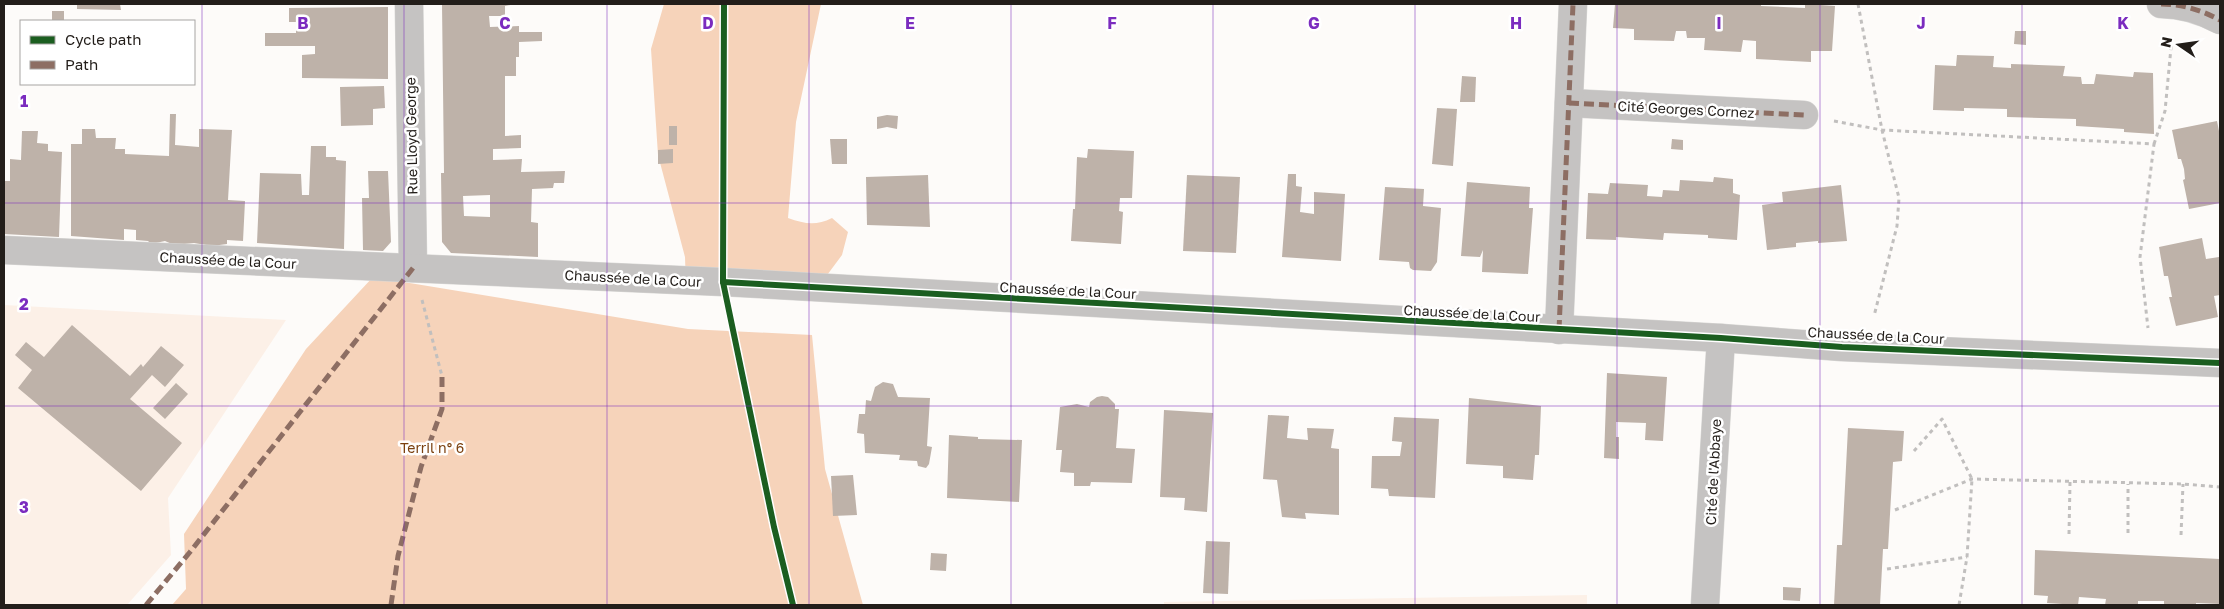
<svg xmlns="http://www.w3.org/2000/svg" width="2224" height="609" viewBox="0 0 2224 609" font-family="'Golos Text',sans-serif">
  <rect width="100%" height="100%" fill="#fdfbf9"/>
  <g fill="#fcf0e7">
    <path d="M 4,305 L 286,320 L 168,498 L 171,555 L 127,605 L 4,605 Z"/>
    <path d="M 1587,595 L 1587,605 L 1164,605 L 1164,602 Z"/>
  </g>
  <g fill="#f6d3ba">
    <path d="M 664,4 L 821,4 L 796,122 L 788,218 C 805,224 816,226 832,218 L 848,232 L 842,255 L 813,294 L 686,288 L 685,257 L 658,155 L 651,49 Z"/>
    <path d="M 373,277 L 688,329 L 812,335 L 825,469 L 863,605 L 172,605 L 186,589 L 184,534 L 306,349 Z"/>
  </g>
  <g fill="#beb2a9" fill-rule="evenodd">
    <path d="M 77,4 L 120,4 L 121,10 L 77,9 Z"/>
    <path d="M 442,4 L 515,4 L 505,6 L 505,16 L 489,16 L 490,27 L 519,26 L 519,32 L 542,32 L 542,41 L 519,42 L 519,57 L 516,57 L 516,76 L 505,76 L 505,136 L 521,135 L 521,148 L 493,149 L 493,160 L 522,159 L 521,172 L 565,171 L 564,183 L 554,183 L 553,188 L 532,189 L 531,222 L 538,223 L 538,257 L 451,253 L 442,242 L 441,173 L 444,173 ZM 490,195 L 490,217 L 464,216 L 463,196 Z"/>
    <path d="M 1615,4 L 1761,4 L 1761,6 L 1805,8 L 1805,4 L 1835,6 L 1832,51 L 1811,51 L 1811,62 L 1756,59 L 1756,41 L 1743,40 L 1741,52 L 1704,50 L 1705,38 L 1687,38 L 1686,31 L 1676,31 L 1674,41 L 1634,40 L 1634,29 L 1613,28 Z"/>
    <path d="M 388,7 L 388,79 L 302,78 L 302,55 L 315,54 L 315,46 L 265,46 L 265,33 L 296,33 L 296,22 L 289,22 L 289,8 Z"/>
    <rect x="52" y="11" width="12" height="10"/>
    <path d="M 2015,31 L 2026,31 L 2026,45 L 2014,44 Z"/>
    <path d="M 1957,55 L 1994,56 L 1993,67 L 2011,68 L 2011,64 L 2065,66 L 2063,76 L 2081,77 L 2082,84 L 2094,84 L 2096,74 L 2133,77 L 2134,72 L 2153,73 L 2154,134 L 2124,132 L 2124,129 L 2076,126 L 2076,119 L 2007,117 L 2007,109 L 1964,108 L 1964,111 L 1933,110 L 1935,65 L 1956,66 Z"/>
    <path d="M 1462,76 L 1476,77 L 1475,102 L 1460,102 Z"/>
    <path d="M 384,86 L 385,108 L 373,109 L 373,125 L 341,126 L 340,87 Z"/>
    <path d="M 1437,108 L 1457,109 L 1453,166 L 1432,164 Z"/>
    <path d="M 170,114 L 176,114 L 175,145 L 199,147 L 199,129 L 232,130 L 228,200 L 245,201 L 243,241 L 227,240 L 227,244 L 212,246 L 194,243 L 174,245 L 165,241 L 151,244 L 148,241 L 136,240 L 136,230 L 124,229 L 124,240 L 71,236 L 71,144 L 82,144 L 82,129 L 95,129 L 96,138 L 116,138 L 115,149 L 125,149 L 125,154 L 169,156 Z"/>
    <path d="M 887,115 L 898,116 L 897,129 L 887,127 L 877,129 L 877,117 Z"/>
    <path d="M 2217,121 L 2220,136 L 2220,203 L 2189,209 L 2183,180 L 2185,179 L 2184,169 L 2181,159 L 2178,159 L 2172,130 Z"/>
    <rect x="669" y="126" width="8" height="19"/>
    <path d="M 22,131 L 38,131 L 37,143 L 48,144 L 48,151 L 62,152 L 59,237 L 4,234 L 4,181 L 10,181 L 10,159 L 21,160 Z"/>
    <path d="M 830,139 L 847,139 L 847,164 L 832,164 Z"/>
    <path d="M 1672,139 L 1683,140 L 1683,150 L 1671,149 Z"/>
    <path d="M 311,146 L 326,146 L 326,157 L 336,157 L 336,160 L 346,161 L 344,249 L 257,243 L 260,173 L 301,174 L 302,195 L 309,195 Z"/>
    <path d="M 673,149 L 673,163 L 658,164 L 658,150 Z"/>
    <path d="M 1088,149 L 1134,151 L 1132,198 L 1120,198 L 1119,211 L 1123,212 L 1121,244 L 1071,241 L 1073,209 L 1075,209 L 1077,157 L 1087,158 Z"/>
    <path d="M 368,171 L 388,171 L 391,242 L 383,251 L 363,250 L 362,198 L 369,198 Z"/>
    <path d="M 1288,174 L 1296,174 L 1296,186 L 1302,187 L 1300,212 L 1314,214 L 1314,192 L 1345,194 L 1341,261 L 1282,257 Z"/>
    <path d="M 928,175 L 930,227 L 867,225 L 866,177 Z"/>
    <path d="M 1187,175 L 1240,177 L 1236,253 L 1183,251 Z"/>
    <path d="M 1714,177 L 1733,179 L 1733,193 L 1740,195 L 1737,240 L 1708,238 L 1708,235 L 1664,233 L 1663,240 L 1616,237 L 1616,240 L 1586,239 L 1588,193 L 1608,194 L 1610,183 L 1648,185 L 1647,196 L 1662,197 L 1663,190 L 1679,191 L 1680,180 L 1713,182 Z"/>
    <path d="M 1467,182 L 1530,187 L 1529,208 L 1533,208 L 1528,274 L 1482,272 L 1483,250 L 1480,257 L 1461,256 Z"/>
    <path d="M 1841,185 L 1847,241 L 1818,243 L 1818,241 L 1796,243 L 1796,247 L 1767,250 L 1762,205 L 1783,202 L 1782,192 Z"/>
    <path d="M 1385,187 L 1424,189 L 1423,206 L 1441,208 L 1437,262 L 1431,271 L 1413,270 L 1410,268 L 1409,262 L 1379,260 Z"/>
    <path d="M 2202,238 L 2206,259 L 2219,257 L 2220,295 L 2214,296 L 2218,317 L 2176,326 L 2169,297 L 2172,297 L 2168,276 L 2164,276 L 2159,247 Z"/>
    <path d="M 72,325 L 130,376 L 141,364 L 143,367 L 161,346 L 184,365 L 165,387 L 152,375 L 130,399 L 182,443 L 141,491 L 18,388 L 32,370 L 15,355 L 26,342 L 44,357 Z"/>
    <path d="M 1607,373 L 1667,377 L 1663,441 L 1645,440 L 1646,423 L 1616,422 L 1616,437 L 1619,437 L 1619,459 L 1604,458 Z"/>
    <path d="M 883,382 L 893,384 L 898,397 L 930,398 L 927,446 L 932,447 L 929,464 L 926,468 L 918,466 L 917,461 L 899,460 L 900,455 L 865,453 L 864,434 L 857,433 L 859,414 L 865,414 L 866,400 L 871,401 L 875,387 Z"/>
    <path d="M 176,383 L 188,394 L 165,419 L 153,408 Z"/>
    <path d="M 1102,396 L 1108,397 L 1115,404 L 1115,409 L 1119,409 L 1116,448 L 1135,449 L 1132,483 L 1091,482 L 1090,486 L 1074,486 L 1074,473 L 1060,472 L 1062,450 L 1056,450 L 1060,407 L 1077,404 L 1089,407 L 1090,402 L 1097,397 Z"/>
    <path d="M 1469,398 L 1541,406 L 1539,455 L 1535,455 L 1533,480 L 1503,478 L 1503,466 L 1466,464 Z"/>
    <path d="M 1164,410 L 1213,413 L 1207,512 L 1184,510 L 1185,498 L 1160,497 Z"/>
    <path d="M 1268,415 L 1289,416 L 1287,438 L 1308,440 L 1307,428 L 1334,429 L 1331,448 L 1339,449 L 1339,515 L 1305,513 L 1306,519 L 1282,517 L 1277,480 L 1263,479 Z"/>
    <path d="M 1394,417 L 1439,419 L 1435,498 L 1389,496 L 1388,489 L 1371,488 L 1372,456 L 1400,456 L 1402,442 L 1392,441 Z"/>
    <path d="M 1848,428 L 1904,431 L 1902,461 L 1893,462 L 1888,549 L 1883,549 L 1880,605 L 1834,605 L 1837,545 L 1842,545 Z"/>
    <path d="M 949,435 L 978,437 L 978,439 L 1022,440 L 1019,502 L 947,498 Z"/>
    <path d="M 853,475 L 857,515 L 833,516 L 831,476 Z"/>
    <path d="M 1206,541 L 1230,542 L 1228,594 L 1203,593 Z"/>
    <path d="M 2035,550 L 2220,559 L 2220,604 L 2196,603 L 2196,605 L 2164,605 L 2164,601 L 2138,601 L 2138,605 L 2105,605 L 2106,599 L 2079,597 L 2078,605 L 2047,603 L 2048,596 L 2034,595 Z"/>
    <path d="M 931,553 L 947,554 L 946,571 L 930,570 Z"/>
    <path d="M 1783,587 L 1801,588 L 1800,601 L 1783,600 Z"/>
  </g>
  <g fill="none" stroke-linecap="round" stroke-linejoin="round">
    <defs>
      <g id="minor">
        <path d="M 409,4 L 413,268"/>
        <path d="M 2161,4 C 2182,4 2201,10 2220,20"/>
        <path d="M 1569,103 L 1804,115"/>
        <path d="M 4,250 L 723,282 L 1721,338 L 1842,347 L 2220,363"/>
        <path d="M 1559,330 L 1573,4"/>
        <path d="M 1705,605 L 1721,338"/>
      </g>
    </defs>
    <use href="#minor" stroke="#d9d8d6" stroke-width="29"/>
    <g stroke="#c1bfbe" stroke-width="3" stroke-dasharray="4 4" stroke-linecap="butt">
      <path d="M 1858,4 L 1882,130 L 1899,198 L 1897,226 L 1874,316"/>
      <path d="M 1834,121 L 1882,130 L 2154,144 L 2140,257 L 2148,328"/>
      <path d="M 2154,144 L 2165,111 L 2172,37"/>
      <path d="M 422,300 L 442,376"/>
      <path d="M 1914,451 L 1942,419 L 1972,479 L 1967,557 L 1959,605"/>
      <path d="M 1895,510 L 1972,479 L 2183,484 L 2220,487"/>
      <path d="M 2128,533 L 2128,484"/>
      <path d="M 2069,534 L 2070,482"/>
      <path d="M 2181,535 L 2183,484"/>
      <path d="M 1887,569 L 1967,557"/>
    </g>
    <use href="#minor" stroke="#c5c3c2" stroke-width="28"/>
    <g stroke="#8d6e63" stroke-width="5" stroke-dasharray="10 5" stroke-linecap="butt">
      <path d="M 2161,4 C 2182,4 2201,10 2220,20"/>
      <path d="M 1569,103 L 1804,115"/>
      <path d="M 1559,330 L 1573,4"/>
      <path d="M 146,605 L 190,552 L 413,268"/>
      <path d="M 391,605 L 398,556 L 421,467 L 442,409 L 442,376"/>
    </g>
    <defs>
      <g id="cycleway">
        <path d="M 724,4 L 723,282 L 774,527 L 793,605"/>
        <path d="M 723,282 L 1721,338 L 1842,347 L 2220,363"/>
      </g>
    </defs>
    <use href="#cycleway" stroke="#fff" stroke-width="9"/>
    <use href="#cycleway" stroke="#1b5e20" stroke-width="6"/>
  </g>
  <path fill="none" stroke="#7b2cbf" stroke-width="1" stroke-opacity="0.55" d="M 202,4 L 202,605M 404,4 L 404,605M 607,4 L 607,605M 809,4 L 809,605M 1011,4 L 1011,605M 1213,4 L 1213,605M 1415,4 L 1415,605M 1617,4 L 1617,605M 1820,4 L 1820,605M 2022,4 L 2022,605M 4,203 L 2220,203M 4,406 L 2220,406"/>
  <g text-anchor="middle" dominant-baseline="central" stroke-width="5" stroke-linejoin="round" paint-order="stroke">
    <g font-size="14" fill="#231e1a" stroke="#fff">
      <text transform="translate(1686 109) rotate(3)">Cité Georges Cornez</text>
      <text transform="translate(411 136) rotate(-91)">Rue Lloyd George</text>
      <text transform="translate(228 260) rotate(3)">Chaussée de la Cour</text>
      <text transform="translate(633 278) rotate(3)">Chaussée de la Cour</text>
      <text transform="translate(1068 290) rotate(3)">Chaussée de la Cour</text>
      <text transform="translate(1472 313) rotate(3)">Chaussée de la Cour</text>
      <text transform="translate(1876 335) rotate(3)">Chaussée de la Cour</text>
      <text transform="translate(1713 472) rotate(-87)">Cité de l'Abbaye</text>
    </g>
    <g font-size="14" fill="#7b410f" stroke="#fff">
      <text x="432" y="447">Terril n° 6</text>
    </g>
  </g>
  <g font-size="16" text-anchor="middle" font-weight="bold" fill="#7b2cbf" stroke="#fff" stroke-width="5" stroke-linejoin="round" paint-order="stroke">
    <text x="303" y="29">B</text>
    <text x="505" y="29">C</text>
    <text x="708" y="29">D</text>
    <text x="910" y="29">E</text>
    <text x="1112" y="29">F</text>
    <text x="1314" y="29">G</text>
    <text x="1516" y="29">H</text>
    <text x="1719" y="29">I</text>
    <text x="1921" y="29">J</text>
    <text x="2123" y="29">K</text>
    <text x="24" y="107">1</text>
    <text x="24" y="310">2</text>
    <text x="24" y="513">3</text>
  </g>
  <rect width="2224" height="609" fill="none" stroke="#231e1a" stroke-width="10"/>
  <rect x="20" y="20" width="175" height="65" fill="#ffffff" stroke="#a7a5a3"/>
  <rect x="30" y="36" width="25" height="8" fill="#1b5e20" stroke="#a7a5a3"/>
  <text x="65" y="45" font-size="15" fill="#231e1a">Cycle path</text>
  <rect x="30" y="61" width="25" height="8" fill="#8d6e63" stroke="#a7a5a3"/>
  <text x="65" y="70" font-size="15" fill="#231e1a">Path</text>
  <g transform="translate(2179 45) rotate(283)" stroke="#ffffff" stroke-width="4" paint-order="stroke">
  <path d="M0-4L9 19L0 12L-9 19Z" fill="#231e1a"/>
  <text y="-8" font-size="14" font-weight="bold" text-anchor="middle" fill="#231e1a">N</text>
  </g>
</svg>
